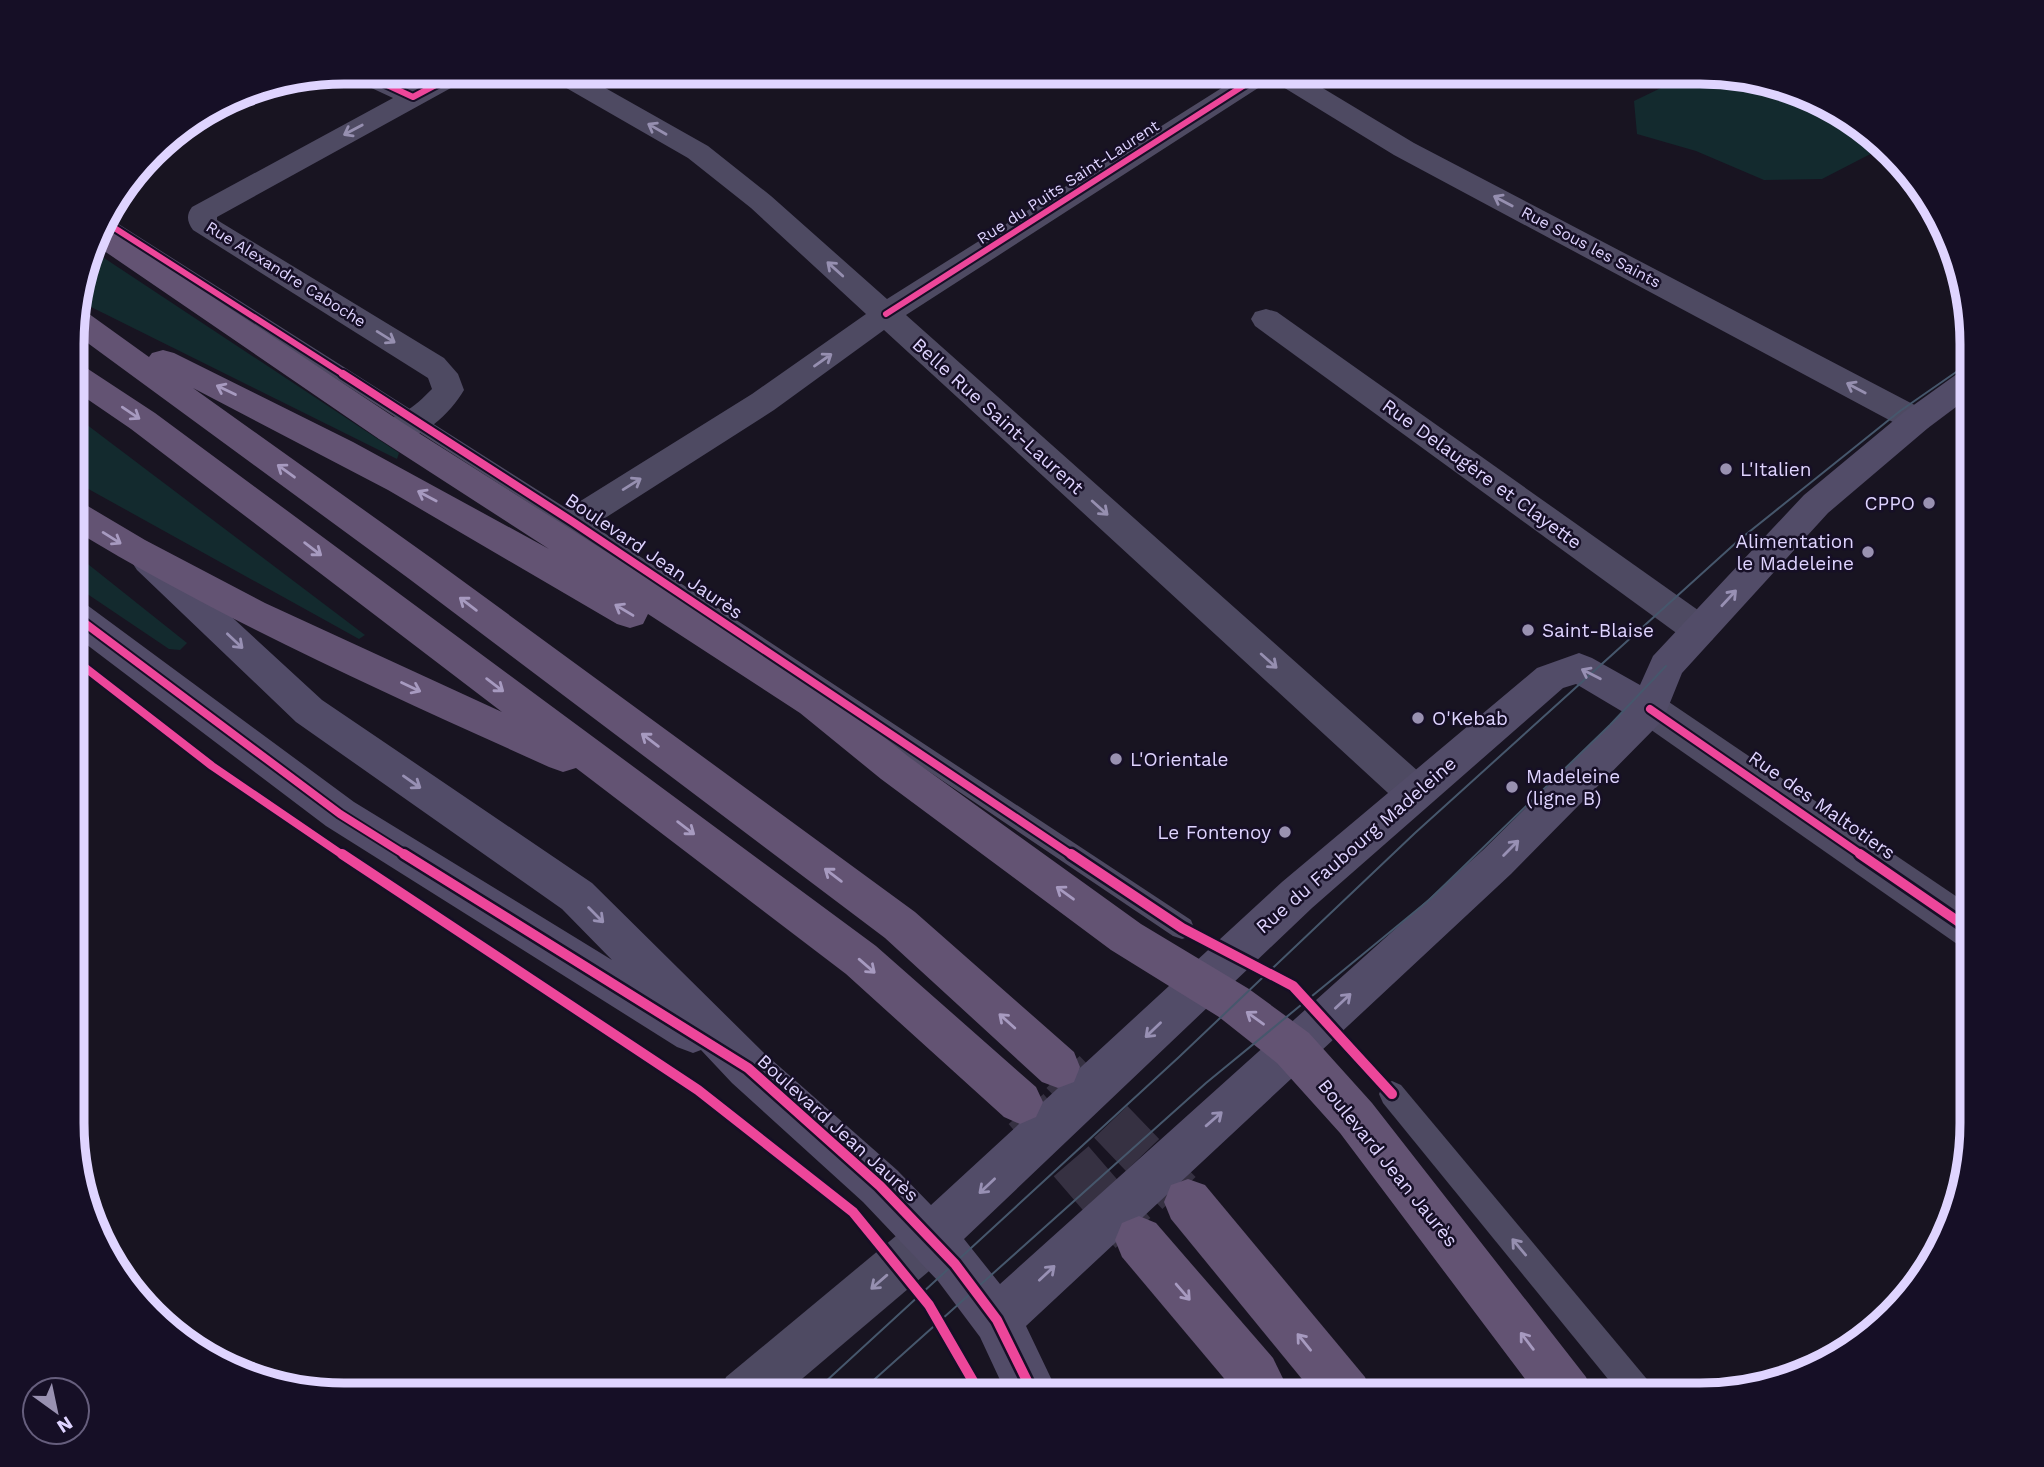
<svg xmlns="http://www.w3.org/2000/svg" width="2044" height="1467" viewBox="0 0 2044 1467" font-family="'Work Sans',sans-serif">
  <rect width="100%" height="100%" fill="#181421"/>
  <g fill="#132a2e">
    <path d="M 1694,72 C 1758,72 1841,98 1882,148 L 1822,179 L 1764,180 L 1696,151 L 1637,134 L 1634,101 Z"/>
    <path d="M 92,250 L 399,453 L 397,459 L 77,300 Z"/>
    <path d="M 74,415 L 365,635 L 359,639 L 74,481 Z"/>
    <path d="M 74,553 L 187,643 L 180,650 L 169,649 L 74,585 Z"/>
  </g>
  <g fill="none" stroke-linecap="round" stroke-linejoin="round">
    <g stroke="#363142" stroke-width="46" stroke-dasharray="46 23" stroke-linecap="butt">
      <path d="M 1063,1072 L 1179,1193"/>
      <path d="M 1026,1109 L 1133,1233"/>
    </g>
    <g fill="#4e4a62" fill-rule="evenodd">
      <path d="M 106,216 L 580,517 L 1191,920 L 1194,928 L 1191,936 L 1182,939 L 1173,936 L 566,527 L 99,226 Z"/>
      <path d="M 1392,1081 L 1401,1085 L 1651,1384 L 1655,1395 L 1621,1395 L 1383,1103 L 1379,1094 L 1383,1085 Z"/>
    </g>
    <g fill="#4e4a62" fill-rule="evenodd">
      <path d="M 346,72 L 380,72 L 413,87 L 441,72 L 473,72 L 469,78 L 217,217 L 217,220 L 444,358 L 458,374 L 464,390 C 448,417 413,449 379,439 L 375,431 C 381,420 393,418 404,412 C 415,406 423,398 432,389 L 428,378 L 193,230 C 187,222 186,215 192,207 L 393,98 L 350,78 Z"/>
      <path d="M 545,72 L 577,72 L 708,146 L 771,196 L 887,299 L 1247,72 L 1293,72 L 1301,75 L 1414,143 L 1928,412 L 1932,420 L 1928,428 L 1916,431 L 1904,428 L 1394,155 L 1283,87 L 1269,81 L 906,315 L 1428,780 L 1434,792 L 1428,804 L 1414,808 L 1400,804 L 884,330 L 774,410 L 566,543 L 554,547 L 542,543 L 537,534 L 542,525 L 752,394 L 866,314 L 751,208 L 688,158 L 549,78 Z"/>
      <path d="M 1266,309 L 1277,312 L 1712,620 L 1717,630 L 1712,640 L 1699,644 L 1686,640 L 1255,326 L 1251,319 L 1255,312 Z"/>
      <path d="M 1650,694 L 1663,698 L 1972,907 L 1972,950 L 1957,944 L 1637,720 L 1631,709 L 1637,698 Z"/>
      <path d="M 931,1214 L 948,1221 L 955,1238 L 948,1255 L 783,1395 L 719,1395 L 726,1377 L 914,1221 Z"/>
    </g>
    <path fill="#524c68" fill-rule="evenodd" d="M 1972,368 L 1972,395 L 1928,428 L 1828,513 L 1682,673 L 1663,720 L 1511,874 L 1026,1326 L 1059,1395 L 1007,1395 L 980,1337 L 938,1281 L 863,1202 L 732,1083 L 701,1050 L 693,1053 L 677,1047 L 326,826 L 74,635 L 74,601 L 87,605 L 354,802 L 612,960 L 562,909 L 296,722 L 137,570 L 131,561 L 137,552 L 149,548 L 161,552 L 322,700 L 592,883 L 764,1053 L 897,1170 L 931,1205 L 1282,882 L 1537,668 L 1579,653 L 1592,658 L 1640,685 L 1653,656 L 1804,495 L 1904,412 L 1961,371 ZM 1576,684 L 1623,712 L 1483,850 L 1000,1284 L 964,1239 L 1312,908 L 1563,688 Z"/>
    <g fill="#635373" fill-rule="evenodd">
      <path d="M 100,225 L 107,227 L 403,423 L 826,691 L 909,757 L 1141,924 L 1249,989 L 1309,1033 L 1372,1103 L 1586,1377 L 1593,1395 L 1537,1395 L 1340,1133 L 1277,1063 L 1219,1017 L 1111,950 L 881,779 L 800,713 L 648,614 L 643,624 L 630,628 L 617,624 L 388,490 L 193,388 L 434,560 L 915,912 L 1074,1052 L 1080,1067 L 1074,1082 L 1058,1088 L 1042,1082 L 885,938 L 408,578 L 74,333 L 74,308 L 85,311 L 149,357 L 152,353 L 163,350 L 174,353 L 353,442 L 549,549 L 379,439 L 94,244 Z"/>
      <path d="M 74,364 L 85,367 L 155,413 L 876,946 L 1036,1087 L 1043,1102 L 1036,1117 L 1020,1124 L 1004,1117 L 846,974 L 576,768 L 563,772 L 549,767 C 388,694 226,622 74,530 L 74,502 L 86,505 L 145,540 L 265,603 L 502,712 L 131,429 L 74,390 Z"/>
      <path d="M 1188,1179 L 1205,1185 L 1365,1377 L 1372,1395 L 1315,1395 L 1171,1219 L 1164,1202 L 1171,1185 Z"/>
      <path d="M 1139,1216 L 1156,1223 L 1273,1358 L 1291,1395 L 1238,1395 L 1122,1257 L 1115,1240 L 1122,1223 Z"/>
    </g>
    <g stroke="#46576c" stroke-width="2">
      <path d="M 811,1395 L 1179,1057 L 1415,833 L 1739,540 L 1900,411 L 1972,361"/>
      <path d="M 857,1395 L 1206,1083 L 1429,900 L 1610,725 L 1666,666"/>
    </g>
    <defs>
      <g id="cycleway-far2">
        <path d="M 359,72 L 413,97 L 460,72"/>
        <path d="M 102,220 L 346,376"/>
        <path d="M 886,314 L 1265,72"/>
      </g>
      <g id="cycleway-far1">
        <path d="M 343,374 L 573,522 L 1073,856"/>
        <path d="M 74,615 L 340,814 L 407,856"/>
        <path d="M 74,659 L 212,766 L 344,856"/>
        <path d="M 1650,709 L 1863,856"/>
      </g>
      <g id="cycleway">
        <path d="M 342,854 L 698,1090 L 853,1212 L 929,1305 L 981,1395"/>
        <path d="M 404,854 L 748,1068 L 880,1186 L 955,1264 L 997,1320 L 1034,1395"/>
        <path d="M 1071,854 L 1182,928 L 1293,986 L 1392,1094"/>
        <path d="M 1860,854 L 1972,931"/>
      </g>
    </defs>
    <use href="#cycleway-far2" stroke="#160f26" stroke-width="10"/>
    <use href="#cycleway-far1" stroke="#160f26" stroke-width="12"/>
    <use href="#cycleway" stroke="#160f26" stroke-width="15"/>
    <use href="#cycleway-far2" stroke="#ed469a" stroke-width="6"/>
    <use href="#cycleway-far1" stroke="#ed469a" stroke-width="8"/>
    <use href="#cycleway" stroke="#ed469a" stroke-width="10"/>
  </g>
  <defs><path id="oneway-shaft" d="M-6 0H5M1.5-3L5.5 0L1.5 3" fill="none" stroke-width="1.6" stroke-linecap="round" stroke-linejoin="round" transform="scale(1.75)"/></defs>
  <g stroke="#968fb0">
    <use href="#oneway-shaft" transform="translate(657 129) rotate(-150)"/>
    <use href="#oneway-shaft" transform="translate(353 130) rotate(152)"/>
    <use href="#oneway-shaft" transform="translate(1503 201) rotate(-152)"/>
    <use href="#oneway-shaft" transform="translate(835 269) rotate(-138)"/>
    <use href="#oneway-shaft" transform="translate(386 337) rotate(32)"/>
    <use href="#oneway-shaft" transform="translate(823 360) rotate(-35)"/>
    <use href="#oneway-shaft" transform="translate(1856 388) rotate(-152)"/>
    <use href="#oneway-shaft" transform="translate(632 484) rotate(-32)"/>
    <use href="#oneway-shaft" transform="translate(1100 508) rotate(42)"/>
    <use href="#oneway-shaft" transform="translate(1269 661) rotate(42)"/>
    <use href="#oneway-shaft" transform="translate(1519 1247) rotate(-130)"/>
    <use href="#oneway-shaft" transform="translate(879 1282) rotate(139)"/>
  </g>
  <g stroke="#a79ac0">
    <use href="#oneway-shaft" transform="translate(226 390) rotate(-154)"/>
    <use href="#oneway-shaft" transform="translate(131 413) rotate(34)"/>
    <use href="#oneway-shaft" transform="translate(286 471) rotate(-144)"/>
    <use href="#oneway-shaft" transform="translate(427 496) rotate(-152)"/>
    <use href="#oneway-shaft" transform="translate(112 538) rotate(32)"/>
    <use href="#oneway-shaft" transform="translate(313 549) rotate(37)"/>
    <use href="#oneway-shaft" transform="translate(468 604) rotate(-143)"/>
    <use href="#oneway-shaft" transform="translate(624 610) rotate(-149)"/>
    <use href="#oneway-shaft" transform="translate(495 685) rotate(37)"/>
    <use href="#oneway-shaft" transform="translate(411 687) rotate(25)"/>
    <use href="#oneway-shaft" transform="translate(650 740) rotate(-143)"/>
    <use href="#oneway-shaft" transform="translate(686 828) rotate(37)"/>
    <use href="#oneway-shaft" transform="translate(833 875) rotate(-143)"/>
    <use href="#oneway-shaft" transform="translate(1065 893) rotate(-144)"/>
    <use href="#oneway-shaft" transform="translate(867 966) rotate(41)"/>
    <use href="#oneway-shaft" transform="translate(1255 1018) rotate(-144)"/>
    <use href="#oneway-shaft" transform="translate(1007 1021) rotate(-138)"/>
    <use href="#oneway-shaft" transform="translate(1183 1292) rotate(49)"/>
    <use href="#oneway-shaft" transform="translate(1527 1341) rotate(-127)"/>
    <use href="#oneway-shaft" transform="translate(1304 1342) rotate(-129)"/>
  </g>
  <g stroke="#9890b4">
    <use href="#oneway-shaft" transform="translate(1729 598) rotate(-47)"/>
    <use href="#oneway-shaft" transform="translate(235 641) rotate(43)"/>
    <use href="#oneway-shaft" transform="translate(1591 674) rotate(-153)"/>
    <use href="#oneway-shaft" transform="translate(412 782) rotate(35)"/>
    <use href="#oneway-shaft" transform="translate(1511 848) rotate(-45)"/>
    <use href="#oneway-shaft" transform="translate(596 915) rotate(45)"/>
    <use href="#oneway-shaft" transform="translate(1343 1001) rotate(-43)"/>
    <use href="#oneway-shaft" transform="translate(1153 1030) rotate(136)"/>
    <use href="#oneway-shaft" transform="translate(1214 1119) rotate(-41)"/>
    <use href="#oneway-shaft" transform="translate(987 1186) rotate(137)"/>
    <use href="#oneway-shaft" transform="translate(1047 1273) rotate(-43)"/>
  </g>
  <g fill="#9991b1" stroke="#160f26" stroke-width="2.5">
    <circle cx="1726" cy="469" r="7"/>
    <circle cx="1929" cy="503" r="7"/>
    <circle cx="1868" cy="552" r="7"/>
    <circle cx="1528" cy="630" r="7"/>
    <circle cx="1418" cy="718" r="7"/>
    <circle cx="1116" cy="759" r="7"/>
    <circle cx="1512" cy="787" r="7"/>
    <circle cx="1285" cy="832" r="7"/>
  </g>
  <g text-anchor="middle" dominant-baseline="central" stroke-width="5" stroke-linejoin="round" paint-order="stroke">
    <g font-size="16" fill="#dfd4ff" stroke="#160f26">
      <text transform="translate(1068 182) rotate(-33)">Rue du Puits Saint-Laurent</text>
      <text transform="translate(1591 247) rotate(28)">Rue Sous les Saints</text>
      <text transform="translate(286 274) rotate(32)">Rue Alexandre Caboche</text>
    </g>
    <g font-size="19" fill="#dfd4ff" stroke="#160f26">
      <text transform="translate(998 416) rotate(42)">Belle Rue Saint-Laurent</text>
      <text transform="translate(1482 474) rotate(36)">Rue Delaugère et Clayette</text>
      <text transform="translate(654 556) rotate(34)">Boulevard Jean Jaurès</text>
      <text transform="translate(1822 805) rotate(35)">Rue des Maltotiers</text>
      <text transform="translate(1356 845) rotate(-41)">Rue du Faubourg Madeleine</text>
      <text transform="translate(838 1128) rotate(42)">Boulevard Jean Jaurès</text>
      <text transform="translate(1388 1163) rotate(51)">Boulevard Jean Jaurès</text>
    </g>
    <g font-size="19" fill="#dfd4ff" stroke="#160f26" text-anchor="start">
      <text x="1740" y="469">L'Italien</text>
      <text x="1915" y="503" text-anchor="end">CPPO</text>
      <text x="1854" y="541" text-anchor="end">Alimentation<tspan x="1854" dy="22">le Madeleine</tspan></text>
      <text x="1542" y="630">Saint-Blaise</text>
      <text x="1432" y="718">O'Kebab</text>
      <text x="1130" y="759">L'Orientale</text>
      <text x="1526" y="776">Madeleine<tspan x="1526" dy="22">(ligne B)</tspan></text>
      <text x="1271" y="832" text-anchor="end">Le Fontenoy</text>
    </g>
  </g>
  <path d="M0 0H2044V1467H0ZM344 84H1700A260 260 0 0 1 1960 344V1123A260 260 0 0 1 1700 1383H344A260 260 0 0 1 84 1123V344A260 260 0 0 1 344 84Z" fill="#160f26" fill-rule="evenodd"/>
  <path fill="none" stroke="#dfd4ff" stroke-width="9" d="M344 84H1700A260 260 0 0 1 1960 344V1123A260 260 0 0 1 1700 1383H344A260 260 0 0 1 84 1123V344A260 260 0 0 1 344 84Z"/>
  <g transform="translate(56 1411) rotate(147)"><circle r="33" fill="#160f26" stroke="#665e7d" stroke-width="2"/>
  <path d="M0-5L12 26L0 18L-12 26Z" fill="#9991b1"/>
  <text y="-10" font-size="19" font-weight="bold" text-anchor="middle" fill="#dfd4ff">N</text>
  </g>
</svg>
